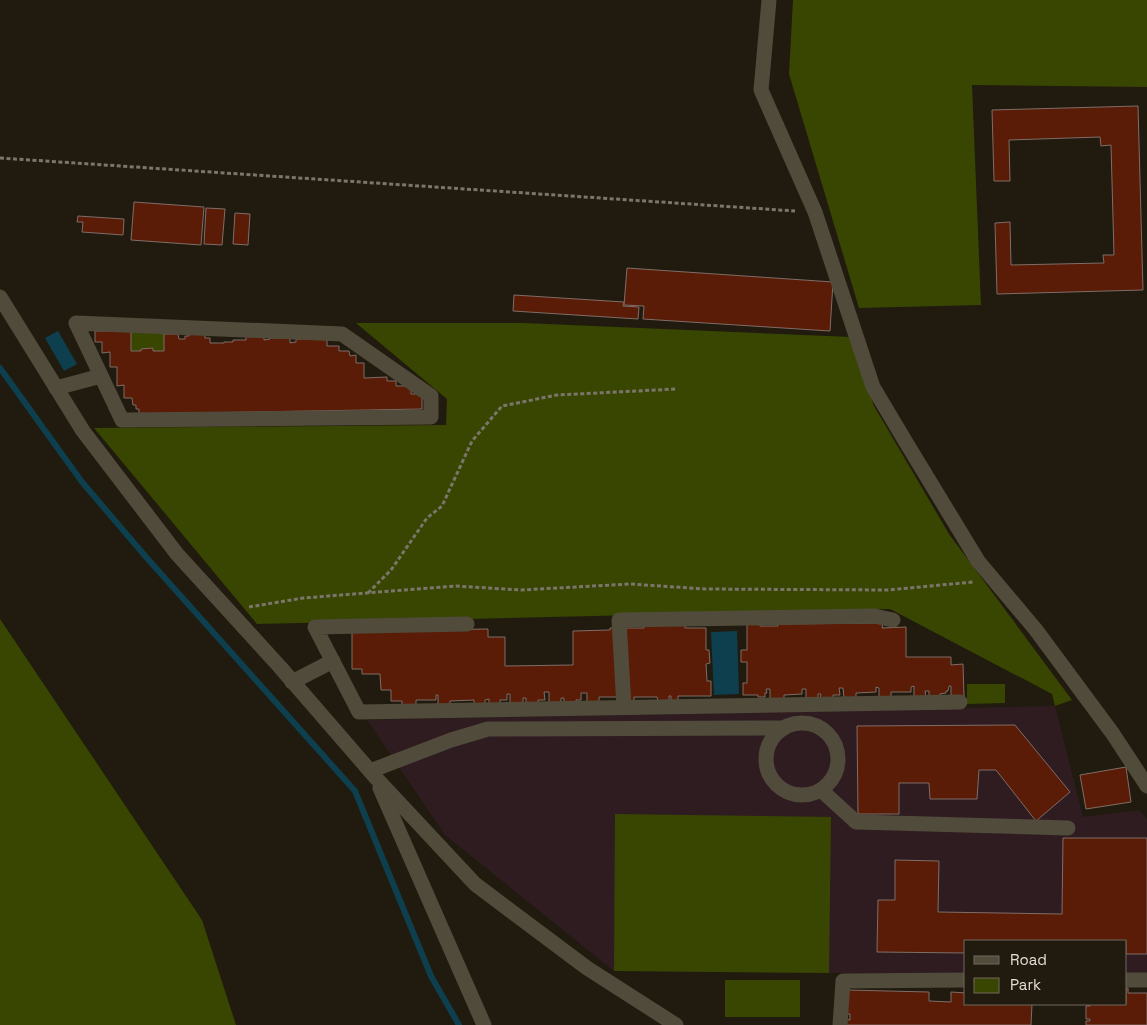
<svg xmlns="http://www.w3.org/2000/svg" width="1147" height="1025" viewBox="0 0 1147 1025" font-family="'Space Grotesk',sans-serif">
  <rect width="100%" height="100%" fill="#201b0e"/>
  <path fill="#2f1c21" d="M 1055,706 L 1083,817 L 1139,810 L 1147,819 L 1147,976 L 1126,976 L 1126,941 L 966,941 L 966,974 L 614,971 L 445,835 L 367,720 Z"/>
  <g fill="#384602">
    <path d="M 793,0 L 1147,0 L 1147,87 L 972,85 L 981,305 L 859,308 L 789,74 Z"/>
    <path d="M 356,323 L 523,323 L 851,337 L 874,406 L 949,534 L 1072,700 L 1055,706 L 1052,694 L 890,609 L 257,624 L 94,428 L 446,425 L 447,399 Z"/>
    <path d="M 131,331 L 164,334 L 164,351 L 153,351 L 153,348 L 141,349 L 141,351 L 131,351 Z"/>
    <path d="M 0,619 L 202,920 L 236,1025 L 0,1025 Z"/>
    <path d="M 967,684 L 1005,684 L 1005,703 L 967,704 Z"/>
    <path d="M 615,814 L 831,817 L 829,973 L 614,971 Z"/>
    <rect x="725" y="980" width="75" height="37"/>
  </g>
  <g fill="#0e3f4f">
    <path d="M 58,331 L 77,364 L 64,371 L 45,338 Z"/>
    <path d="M 737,631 L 739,694 L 714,695 L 711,632 Z"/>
  </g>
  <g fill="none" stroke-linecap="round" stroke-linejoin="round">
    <path stroke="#0e3f4f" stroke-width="6" d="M 0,368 L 82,482 L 146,557 L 355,791 L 431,976 L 459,1025"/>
  </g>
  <g fill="#5a1c07" stroke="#7f6d67">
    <path d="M 1138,106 L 1143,290 L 997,294 L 995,223 L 1010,222 L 1011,265 L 1104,263 L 1103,255 L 1114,255 L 1111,145 L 1101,146 L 1100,137 L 1009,140 L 1010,181 L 994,181 L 992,110 Z"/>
    <path d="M 134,202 L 204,207 L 201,245 L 131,240 Z"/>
    <path d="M 206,208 L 225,209 L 222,245 L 204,244 Z"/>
    <path d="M 235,213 L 250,214 L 248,245 L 233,244 Z"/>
    <path d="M 78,216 L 124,219 L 123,235 L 82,232 L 83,222 L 77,222 Z"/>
    <path d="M 627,268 L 833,282 L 830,331 L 643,319 L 644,306 L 624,305 Z"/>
    <path d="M 514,295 L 624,302 L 623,306 L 639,307 L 638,319 L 513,311 Z"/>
    <path d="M 95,331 L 131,331 L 131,351 L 141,351 L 141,349 L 153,348 L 153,351 L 164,351 L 164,334 L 178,334 L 179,339 L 185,339 L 185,336 L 189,336 L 189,333 L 205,333 L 205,338 L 210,338 L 210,343 L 224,343 L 224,342 L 233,342 L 233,340 L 246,340 L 246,335 L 264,334 L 264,340 L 270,339 L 269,338 L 290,338 L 290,343 L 296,342 L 296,339 L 327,339 L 327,346 L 339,346 L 339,351 L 349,351 L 350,356 L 356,355 L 356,363 L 364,363 L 364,378 L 387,377 L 387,381 L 396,381 L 396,386 L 411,386 L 411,394 L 422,394 L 422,409 L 139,414 L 139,409 L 136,409 L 136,405 L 133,405 L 132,398 L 124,398 L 124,385 L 117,386 L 117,367 L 110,367 L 110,352 L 102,353 L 102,342 L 95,342 Z"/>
    <path d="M 760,622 L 760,626 L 778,626 L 777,624 L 883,623 L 882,628 L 906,627 L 906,657 L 951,657 L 951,665 L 963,664 L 964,696 L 951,697 L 951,686 L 949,686 L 948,691 L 946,691 L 946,693 L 940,694 L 941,696 L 929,697 L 929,691 L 925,691 L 926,697 L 914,697 L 914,686 L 911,687 L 911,692 L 891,692 L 891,698 L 879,698 L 879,688 L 876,687 L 876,692 L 856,693 L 856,698 L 844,698 L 843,688 L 839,688 L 840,695 L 833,695 L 833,699 L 820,699 L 821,694 L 818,694 L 818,698 L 806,699 L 806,689 L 802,689 L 802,694 L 784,695 L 784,699 L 770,699 L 770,689 L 766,689 L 767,693 L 765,693 L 765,697 L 758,697 L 758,695 L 743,695 L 743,683 L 747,683 L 747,662 L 741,662 L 741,650 L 747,650 L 747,623 Z"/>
    <path d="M 644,625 L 685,625 L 685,628 L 706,628 L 706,650 L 709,650 L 710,663 L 706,664 L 707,681 L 711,681 L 711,696 L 678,696 L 678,701 L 671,701 L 671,696 L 669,696 L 669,701 L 658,701 L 657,697 L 634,697 L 634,702 L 623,697 L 599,697 L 599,703 L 587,703 L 587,693 L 581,693 L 581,700 L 576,700 L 576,703 L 564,703 L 564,698 L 561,698 L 561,703 L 549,704 L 549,692 L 544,692 L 545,700 L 538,700 L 538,704 L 526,704 L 526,698 L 523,698 L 523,704 L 510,704 L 510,694 L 507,694 L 507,700 L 500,700 L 500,704 L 489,705 L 489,699 L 485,700 L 485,704 L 474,705 L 474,700 L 450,701 L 450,705 L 438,705 L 438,695 L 436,695 L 436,700 L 416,700 L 416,706 L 402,706 L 402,701 L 391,701 L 391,690 L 381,690 L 380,674 L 362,674 L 362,669 L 352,669 L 352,631 L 488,629 L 488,637 L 505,637 L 505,666 L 573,665 L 573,631 L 610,630 L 610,628 L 644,628 Z"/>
    <path d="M 1015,725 L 1070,792 L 1036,821 L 996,770 L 979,770 L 977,799 L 930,799 L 929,783 L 899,783 L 899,814 L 858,814 L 857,726 Z"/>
    <path d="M 1126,767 L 1131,802 L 1086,809 L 1080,775 Z"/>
    <path d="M 1063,838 L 1147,838 L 1147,954 L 1126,954 L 1126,941 L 966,941 L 966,953 L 877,952 L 878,900 L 895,900 L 895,860 L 939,861 L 938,912 L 1062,914 Z"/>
    <path d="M 1126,988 L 1128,988 L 1128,993 L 1147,993 L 1147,1025 L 1086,1025 L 1086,1021 L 1090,1021 L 1090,1019 L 1086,1019 L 1086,1006 L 1090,1006 L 1090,1004 L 1126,1004 Z"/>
    <path d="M 848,990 L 929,992 L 929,1001 L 951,1002 L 951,992 L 966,993 L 966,1004 L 1032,1004 L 1031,1025 L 844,1025 L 844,1019 L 850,1020 L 850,1014 L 844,1014 Z"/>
  </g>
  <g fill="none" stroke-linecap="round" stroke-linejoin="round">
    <g stroke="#7b766b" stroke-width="3" stroke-dasharray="4 2.5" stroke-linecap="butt">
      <path d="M 0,158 L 795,211"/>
      <path d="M 368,593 L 391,570 L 427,518 L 442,506 L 472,441 L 502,406 L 557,395 L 676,389"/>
      <path d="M 249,607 L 303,598 L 456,586 L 521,590 L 630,584 L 705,589 L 888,590 L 973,582"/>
    </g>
    <g stroke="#514b3c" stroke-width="15">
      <path d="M 769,0 L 761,90 L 815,212 L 873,387 L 907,444 L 978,561 L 1036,630 L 1113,734 L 1147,786"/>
      <path d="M 0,297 L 83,431 L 177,554 L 280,667 L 377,779 L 475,884 L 587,968 L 676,1025"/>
      <path d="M 76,323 L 342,334 L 431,396 L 431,417 L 122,420 Z"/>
      <path d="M 56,388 L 101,376"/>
      <path d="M 467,624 L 315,627 L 359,712 L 960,702"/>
      <path d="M 292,682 L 333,661"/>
      <path d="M 624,707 L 619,620 L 874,616 L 893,620"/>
      <circle cx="802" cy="759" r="36"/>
      <path d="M 370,771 L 451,740 L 488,729 L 784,728"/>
      <path d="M 380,788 L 484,1025"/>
      <path d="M 821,790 L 856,822 L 1068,828"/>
      <path d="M 1126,980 L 1147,980"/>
      <path d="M 840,1025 L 843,981 L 966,980"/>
    </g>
  </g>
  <rect x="964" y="940" width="162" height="65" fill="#201b0e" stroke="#6e695e"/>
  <rect x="974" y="956" width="25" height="8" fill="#514b3c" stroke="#6e695e"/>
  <text x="1010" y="965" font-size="15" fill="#e2ded6">Road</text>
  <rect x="974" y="978" width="25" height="15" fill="#384602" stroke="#6e695e"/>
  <text x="1010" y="990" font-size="15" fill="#e2ded6">Park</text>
</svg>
